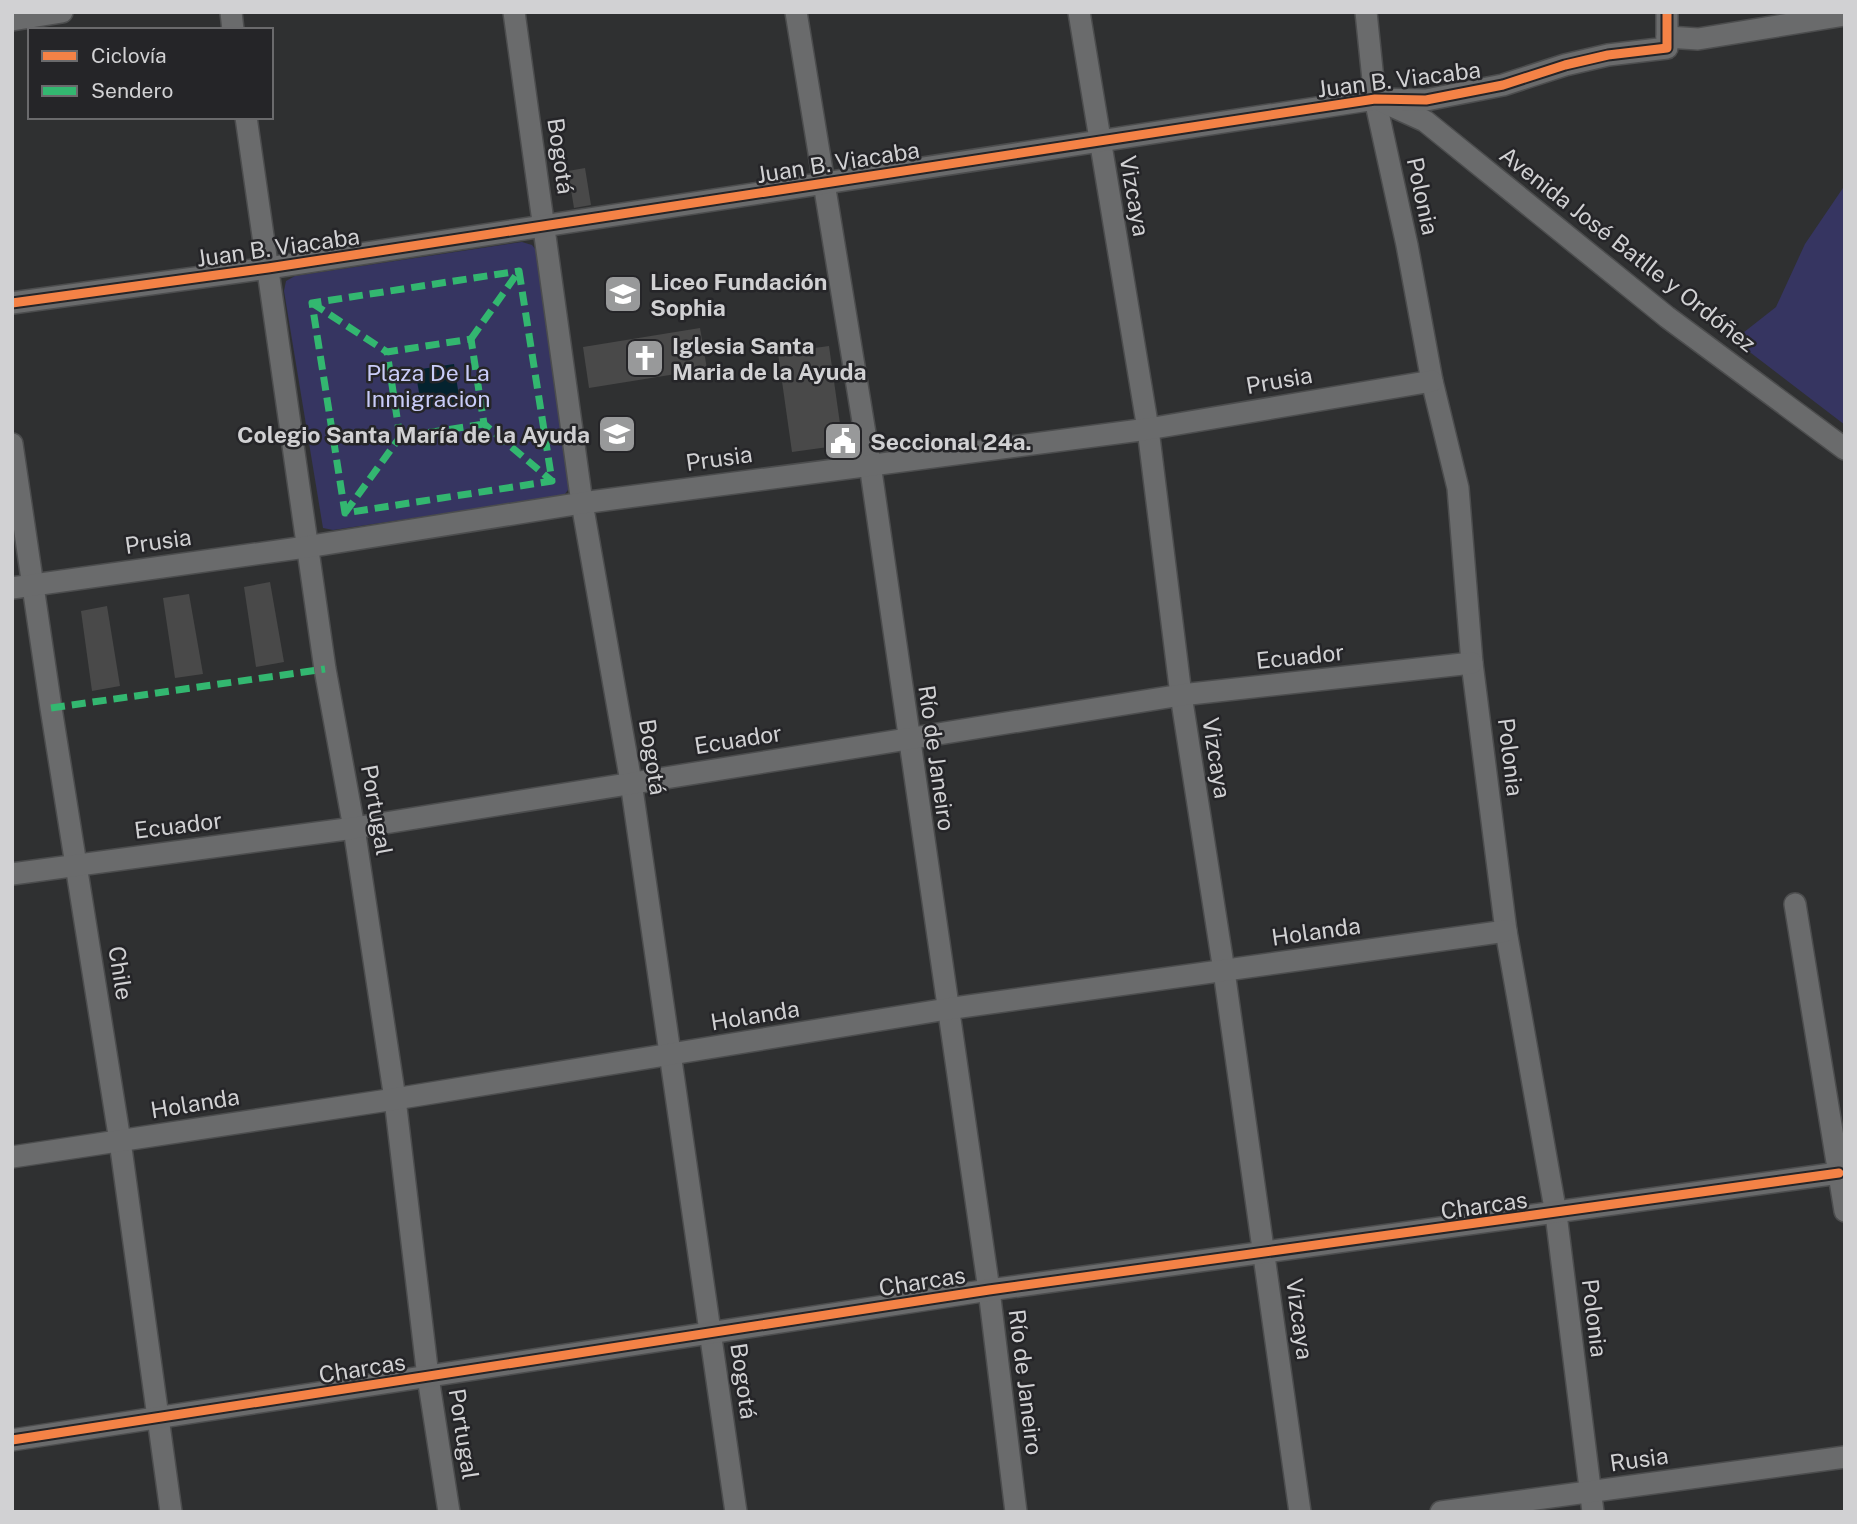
<svg xmlns="http://www.w3.org/2000/svg" width="1857" height="1524" viewBox="0 0 1857 1524" font-family="'Public Sans',sans-serif">
  <rect width="100%" height="100%" fill="#2f3031"/>
  <g fill="#363561">
    <path d="M 1845,185 L 1845,425 L 1734,340 L 1776,307 L 1805,244 Z"/>
    <path d="M 522,242 L 532,245 L 539,254 L 570,487 L 565,494 L 555,497 L 333,530 L 323,528 L 284,291 L 286,281 L 295,276 Z"/>
  </g>
  <path fill="#04232f" d="M 454,364 L 460,403 L 422,409 L 415,370 Z"/>
  <g fill="#494949">
    <path d="M 585,168 L 591,205 L 574,208 L 568,171 Z"/>
    <path d="M 700,328 L 707,369 L 589,388 L 583,347 Z"/>
    <path d="M 829,346 L 843,445 L 792,452 L 778,353 Z"/>
    <path d="M 270,582 L 284,662 L 256,667 L 244,587 Z"/>
    <path d="M 189,594 L 203,674 L 175,678 L 163,598 Z"/>
    <path d="M 107,606 L 120,686 L 92,691 L 81,611 Z"/>
  </g>
  <g fill="none" stroke-linecap="round" stroke-linejoin="round">
    <defs>
      <g id="minor">
        <path d="M 231,12 L 233,30"/>
        <path d="M 514,12 L 582,503 L 631,782 L 736,1512"/>
        <path d="M 796,12 L 870,464 L 989,1290 L 1016,1512"/>
        <path d="M 1079,12 L 1148,429 L 1181,695 L 1224,971 L 1300,1512"/>
        <path d="M 1366,12 L 1375,99 L 1407,245 L 1432,381 L 1458,488 L 1472,663 L 1506,931 L 1556,1214 L 1593,1512"/>
        <path d="M 12,20 L 62,12"/>
        <path d="M 1667,37 L 1698,39 L 1845,15"/>
        <path d="M 1383,102 L 1425,121 L 1667,317 L 1845,449"/>
        <path d="M 246,117 L 325,669 L 354,828 L 395,1099 L 428,1377 L 449,1512"/>
        <path d="M 12,303 L 268,268 L 1375,99 L 1426,100 L 1503,85 L 1565,65 L 1608,55 L 1667,48 L 1667,12"/>
        <path d="M 12,444 L 51,708 L 120,1141 L 171,1512"/>
        <path d="M 12,588 L 306,547 L 582,503 L 1148,429 L 1432,381"/>
        <path d="M 12,874 L 354,828 L 1181,695 L 1472,663"/>
        <path d="M 1795,904 L 1845,1211"/>
        <path d="M 12,1157 L 395,1099 L 947,1009 L 1506,931"/>
        <path d="M 12,1440 L 989,1290 L 1839,1173"/>
        <path d="M 1441,1512 L 1845,1457"/>
      </g>
    </defs>
    <use href="#minor" stroke="#4c4d4e" stroke-width="24"/>
    <use href="#minor" stroke="#6a6b6c" stroke-width="21"/>
    <g stroke="#33b770" stroke-width="7" stroke-dasharray="14 7" stroke-linecap="butt">
      <path d="M 519,271 L 552,481 L 345,513 L 312,303 Z"/>
      <path d="M 312,303 L 387,352"/>
      <path d="M 471,339 L 519,271"/>
      <path d="M 484,424 L 400,437 L 387,352 L 471,339 L 484,424 L 552,481"/>
      <path d="M 345,513 L 400,437"/>
      <path d="M 51,708 L 325,669"/>
    </g>
    <defs>
      <g id="cycleway">
        <path d="M 12,303 L 268,268 L 1375,99 L 1426,100 L 1503,85 L 1565,65 L 1608,55 L 1667,48 L 1667,12"/>
        <path d="M 12,1440 L 989,1290 L 1839,1173"/>
      </g>
    </defs>
    <use href="#cycleway" stroke="#252528" stroke-width="13"/>
    <use href="#cycleway" stroke="#f48246" stroke-width="9"/>
  </g>
  <defs>
    <symbol id="school-square" viewBox="-11 -11 22 22"><rect x="-9" y="-9" width="18" height="18" rx="4" fill="#98999a" stroke="#252528"/><path d="M0-5L7-2L0 1L-7-2ZM-4 1L0 2.5L4 1V4Q0 6-4 4Z" fill="#fff"/></symbol>
    <symbol id="church-square" viewBox="-11 -11 22 22"><rect x="-9" y="-9" width="18" height="18" rx="4" fill="#98999a" stroke="#252528"/><path d="M-1.2-6h2.4v3.5h3.3v2.4h-3.3V6h-2.4V-.1h-3.3v-2.4h3.3Z" fill="#fff"/></symbol>
    <symbol id="civic-square" viewBox="-11 -11 22 22"><rect x="-9" y="-9" width="18" height="18" rx="4" fill="#98999a" stroke="#252528"/><path d="M-.6-6.5H3V-4.5H.6V-3L4-1V1h2V6H-6V1h2V-1L-.6-3ZM-1.2 2.5V6h2.4V2.5Z" fill="#fff"/></symbol>
  </defs>
  <g fill-rule="evenodd">
    <use href="#school-square" x="601" y="272" width="44" height="44"/>
    <use href="#church-square" x="623" y="336" width="44" height="44"/>
    <use href="#school-square" x="595" y="412" width="44" height="44"/>
    <use href="#civic-square" x="821" y="419" width="44" height="44"/>
  </g>
  <g text-anchor="middle" dominant-baseline="central" stroke-width="5" stroke-linejoin="round" paint-order="stroke">
    <g font-size="23" fill="#d1d1d3" stroke="#252528">
      <text transform="translate(1399 79) rotate(-7)">Juan B. Viacaba</text>
      <text transform="translate(561 156) rotate(82)">Bogotá</text>
      <text transform="translate(838 162) rotate(-9)">Juan B. Viacaba</text>
      <text transform="translate(1135 196) rotate(80)">Vizcaya</text>
      <text transform="translate(1423 196) rotate(78)">Polonia</text>
      <text transform="translate(278 247) rotate(-8)">Juan B. Viacaba</text>
      <text transform="translate(1628 249) rotate(38)">Avenida José Batlle y Ordóñez</text>
      <text transform="translate(1279 380) rotate(-10)">Prusia</text>
      <text transform="translate(719 458) rotate(-8)">Prusia</text>
      <text transform="translate(158 541) rotate(-8)">Prusia</text>
      <text transform="translate(1300 656) rotate(-6)">Ecuador</text>
      <text transform="translate(738 739) rotate(-9)">Ecuador</text>
      <text transform="translate(653 757) rotate(81)">Bogotá</text>
      <text transform="translate(1511 757) rotate(83)">Polonia</text>
      <text transform="translate(937 758) rotate(82)">Río de Janeiro</text>
      <text transform="translate(1217 758) rotate(81)">Vizcaya</text>
      <text transform="translate(377 810) rotate(80)">Portugal</text>
      <text transform="translate(178 825) rotate(-7)">Ecuador</text>
      <text transform="translate(1316 931) rotate(-8)">Holanda</text>
      <text transform="translate(121 973) rotate(81)">Chile</text>
      <text transform="translate(755 1015) rotate(-9)">Holanda</text>
      <text transform="translate(195 1103) rotate(-9)">Holanda</text>
      <text transform="translate(1484 1205) rotate(-8)">Charcas</text>
      <text transform="translate(922 1281) rotate(-9)">Charcas</text>
      <text transform="translate(1595 1318) rotate(83)">Polonia</text>
      <text transform="translate(1300 1319) rotate(82)">Vizcaya</text>
      <text transform="translate(362 1368) rotate(-9)">Charcas</text>
      <text transform="translate(744 1381) rotate(82)">Bogotá</text>
      <text transform="translate(1026 1382) rotate(83)">Río de Janeiro</text>
      <text transform="translate(464 1434) rotate(81)">Portugal</text>
      <text transform="translate(1639 1459) rotate(-8)">Rusia</text>
    </g>
    <g font-size="23" font-weight="bold" fill="#d1d1d3" stroke="#252528" text-anchor="start">
      <text x="650" y="281">Liceo Fundación<tspan x="650" dy="26">Sophia</tspan></text>
      <text x="672" y="345">Iglesia Santa<tspan x="672" dy="26">Maria de la Ayuda</tspan></text>
      <text x="590" y="434" text-anchor="end">Colegio Santa María de la Ayuda</text>
      <text x="870" y="441">Seccional 24a.</text>
    </g>
    <g font-size="23" fill="#c9ccf8" stroke="#252528">
      <text x="428" y="372">Plaza De La<tspan x="428" dy="26">Inmigracion</tspan></text>
    </g>
  </g>
  <rect width="1857" height="1524" fill="none" stroke="#d1d1d3" stroke-width="28"/>
  <rect x="28" y="28" width="245" height="91" fill="#252528" stroke="#6a6a6c" stroke-width="2"/>
  <rect x="42" y="51" width="35" height="10" fill="#f48246" stroke="#6a6a6c" stroke-width="2"/>
  <text x="91" y="63" font-size="21" fill="#d1d1d3">Ciclovía</text>
  <rect x="42" y="86" width="35" height="10" fill="#33b770" stroke="#6a6a6c" stroke-width="2"/>
  <text x="91" y="98" font-size="21" fill="#d1d1d3">Sendero</text>
</svg>
